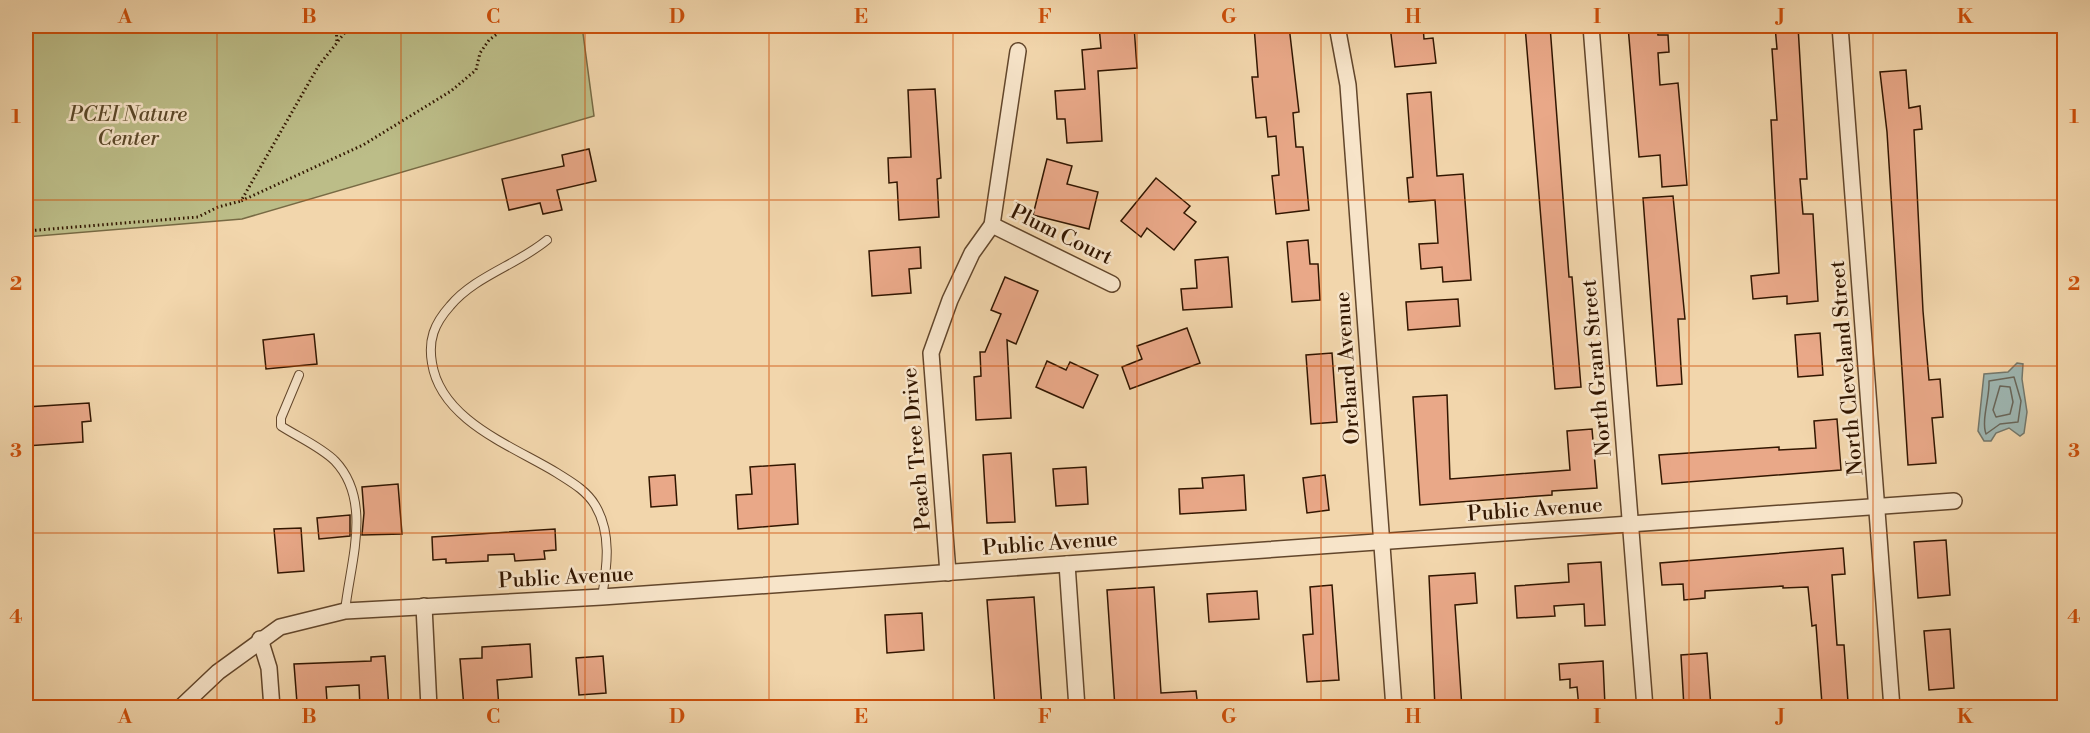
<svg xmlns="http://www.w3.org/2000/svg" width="2090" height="733" viewBox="0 0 2090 733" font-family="'Libre Bodoni',serif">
  <rect width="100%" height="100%" fill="#f2d6ac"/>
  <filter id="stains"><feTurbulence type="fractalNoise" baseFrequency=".00333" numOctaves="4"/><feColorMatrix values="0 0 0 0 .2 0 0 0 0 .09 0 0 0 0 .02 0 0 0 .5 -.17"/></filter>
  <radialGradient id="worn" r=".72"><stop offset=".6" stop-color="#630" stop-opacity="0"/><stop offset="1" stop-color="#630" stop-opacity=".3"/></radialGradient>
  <path fill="#bcbd88" stroke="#776a44" stroke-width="1.5" d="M 26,26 L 582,26 L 594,116 L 242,219 L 26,237 Z"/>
  <path fill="#9eb7b3" stroke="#73776b" stroke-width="1.5" d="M 2017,363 L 2023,364 L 2022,379 L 2027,412 L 2024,433 L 2020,436 L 2009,428 L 1996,433 L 1991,441 L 1984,441 L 1978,431 L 1984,374 L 2008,372 Z"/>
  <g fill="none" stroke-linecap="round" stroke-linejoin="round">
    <g stroke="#68665a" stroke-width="1.5">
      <path d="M 2014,377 L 2021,401 L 2018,422 L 2000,424 L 1986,434 C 1981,420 1990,397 1989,381 Z"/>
      <path d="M 2000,386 L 2010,387 L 2013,402 L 2010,414 L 1996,417 L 1993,410 Z"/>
    </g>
  </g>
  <g fill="#e9a888" stroke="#321600" stroke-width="1.5">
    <path d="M 1099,26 L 1134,26 L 1137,68 L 1098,71 L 1102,141 L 1067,143 L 1065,119 L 1057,119 L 1055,91 L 1085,89 L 1082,50 L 1101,48 Z"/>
    <path d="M 1254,26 L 1289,26 L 1299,112 L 1293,113 L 1296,147 L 1303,147 L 1309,210 L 1276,214 L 1272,176 L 1279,175 L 1276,136 L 1268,137 L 1266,117 L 1256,118 L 1252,77 L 1258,77 Z"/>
    <path d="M 1390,26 L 1423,26 L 1424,39 L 1433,38 L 1436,63 L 1395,67 Z"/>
    <path d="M 1525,26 L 1550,26 L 1569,277 L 1572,277 L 1581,387 L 1555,389 Z"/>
    <path d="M 1628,26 L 1657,26 L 1658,35 L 1668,35 L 1669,52 L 1658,53 L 1660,85 L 1678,83 L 1687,185 L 1662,187 L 1660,155 L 1639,157 Z"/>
    <path d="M 1775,26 L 1798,26 L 1807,179 L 1800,179 L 1803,214 L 1813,214 L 1818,301 L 1787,304 L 1787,296 L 1753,299 L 1751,276 L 1779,273 L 1771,120 L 1777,120 L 1772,49 L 1777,49 Z"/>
    <path d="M 1906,70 L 1909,108 L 1920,106 L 1922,129 L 1914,130 L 1923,311 L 1929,380 L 1940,379 L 1943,417 L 1932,418 L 1936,463 L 1908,465 L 1887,132 L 1880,72 Z"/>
    <path d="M 935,89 L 941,178 L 937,179 L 939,217 L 899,220 L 897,182 L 889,183 L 888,158 L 911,157 L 908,90 Z"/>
    <path d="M 1431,92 L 1437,176 L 1463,174 L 1471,280 L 1443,282 L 1442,267 L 1421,269 L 1419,244 L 1438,243 L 1435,200 L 1409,202 L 1407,178 L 1413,177 L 1407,94 Z"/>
    <path d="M 589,149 L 596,181 L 557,190 L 562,210 L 543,214 L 540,203 L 509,210 L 502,179 L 564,166 L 562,155 Z"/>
    <path d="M 1047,159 L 1072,166 L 1067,184 L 1098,192 L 1089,229 L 1033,215 Z"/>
    <path d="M 1156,178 L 1190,206 L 1184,213 L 1196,222 L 1174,250 L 1147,228 L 1141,237 L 1121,221 Z"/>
    <path d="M 1673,196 L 1685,319 L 1678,319 L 1682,384 L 1657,386 L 1643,198 Z"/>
    <path d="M 1308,240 L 1310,264 L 1318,264 L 1320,300 L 1292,302 L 1287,242 Z"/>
    <path d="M 920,247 L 921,268 L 909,269 L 911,293 L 872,296 L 869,251 Z"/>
    <path d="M 1228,257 L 1232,307 L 1183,310 L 1181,289 L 1197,288 L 1195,260 Z"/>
    <path d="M 1005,277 L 1038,291 L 1016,344 L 1007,340 L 1011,418 L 976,420 L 974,377 L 981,376 L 980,352 L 985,352 L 1001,314 L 991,310 Z"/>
    <path d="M 1458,299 L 1460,326 L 1408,330 L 1406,302 Z"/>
    <path d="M 1187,328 L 1200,363 L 1130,389 L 1122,367 L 1142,359 L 1137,346 Z"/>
    <path d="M 1820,333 L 1823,375 L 1798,377 L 1795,335 Z"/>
    <path d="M 314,334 L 317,364 L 266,369 L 263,340 Z"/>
    <path d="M 1332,353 L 1337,422 L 1311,424 L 1306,355 Z"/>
    <path d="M 1047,361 L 1066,370 L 1070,362 L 1098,375 L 1083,408 L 1036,387 Z"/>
    <path d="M 1447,395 L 1450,479 L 1570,470 L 1567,431 L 1592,429 L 1597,488 L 1552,491 L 1552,495 L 1420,505 L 1413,397 Z"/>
    <path d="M 89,403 L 91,421 L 82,422 L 83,442 L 26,446 L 26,407 Z"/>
    <path d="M 1837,419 L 1841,470 L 1662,484 L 1659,455 L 1779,447 L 1779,450 L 1816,448 L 1814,421 Z"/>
    <path d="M 1011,453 L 1015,522 L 987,523 L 983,455 Z"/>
    <path d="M 795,464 L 798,524 L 738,529 L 736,495 L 752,494 L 750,467 Z"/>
    <path d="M 1086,467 L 1088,504 L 1056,506 L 1053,469 Z"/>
    <path d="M 675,475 L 677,505 L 651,507 L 649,477 Z"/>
    <path d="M 1244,475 L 1246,510 L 1180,514 L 1179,489 L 1203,488 L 1202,478 Z"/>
    <path d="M 1325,475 L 1329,510 L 1307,513 L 1303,478 Z"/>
    <path d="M 398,484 L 402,534 L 362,535 L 364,513 L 362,487 Z"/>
    <path d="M 350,515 L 350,536 L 319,539 L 317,518 Z"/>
    <path d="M 301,528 L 304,571 L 278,573 L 274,529 Z"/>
    <path d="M 555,529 L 556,550 L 544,551 L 545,559 L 515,561 L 514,554 L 488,555 L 488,561 L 446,563 L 446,559 L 433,560 L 432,537 Z"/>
    <path d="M 1946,540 L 1950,595 L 1918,598 L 1914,542 Z"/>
    <path d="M 1843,548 L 1845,574 L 1832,575 L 1837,645 L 1844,645 L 1848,702 L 1822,704 L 1816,625 L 1812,626 L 1808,587 L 1783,588 L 1783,586 L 1705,591 L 1705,598 L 1684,600 L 1683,584 L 1662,585 L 1660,563 Z"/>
    <path d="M 1601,562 L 1605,625 L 1585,626 L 1584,604 L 1554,606 L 1555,616 L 1517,618 L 1515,586 L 1569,582 L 1568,564 Z"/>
    <path d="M 1475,573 L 1477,603 L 1455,605 L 1462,708 L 1435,708 L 1429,576 Z"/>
    <path d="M 1332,585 L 1339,680 L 1307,682 L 1303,635 L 1313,634 L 1310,587 Z"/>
    <path d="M 1154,587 L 1161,693 L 1196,691 L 1198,708 L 1115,708 L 1107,590 Z"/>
    <path d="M 1257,591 L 1259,619 L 1209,622 L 1207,594 Z"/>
    <path d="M 1034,597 L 1042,708 L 995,708 L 987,600 Z"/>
    <path d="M 922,613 L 924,650 L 887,653 L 885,615 Z"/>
    <path d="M 1950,629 L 1954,688 L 1929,690 L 1924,631 Z"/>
    <path d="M 530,644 L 532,677 L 497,680 L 499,708 L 464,708 L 460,659 L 482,658 L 482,647 Z"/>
    <path d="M 1707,653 L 1711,708 L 1684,708 L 1681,655 Z"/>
    <path d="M 385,656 L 389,708 L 360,708 L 359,685 L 326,687 L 327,701 L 297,703 L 294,664 L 371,661 L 371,657 Z"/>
    <path d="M 603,656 L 606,693 L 579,695 L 576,658 Z"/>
    <path d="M 1603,661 L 1605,706 L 1579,708 L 1577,687 L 1570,688 L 1570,679 L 1560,680 L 1559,664 Z"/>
  </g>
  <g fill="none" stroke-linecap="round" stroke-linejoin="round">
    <defs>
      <g id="lane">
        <path d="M 547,240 C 517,265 475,276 450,306 C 434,324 428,340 432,363 C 441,421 513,446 557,473 C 571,482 586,490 595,505 C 612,533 607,567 602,597"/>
        <path d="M 299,375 L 281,418 L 281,426 C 298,437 321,447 335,461 C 373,501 350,563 345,611"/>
      </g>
      <g id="street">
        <path d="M 1337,26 L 1348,85 L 1394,708"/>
        <path d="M 1591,26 L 1645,708"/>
        <path d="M 1840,26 L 1892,708"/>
        <path d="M 992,225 L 1112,284"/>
        <path d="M 1067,564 L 1077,708"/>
        <path d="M 948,573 L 931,353 L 950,300 L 972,253 L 992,225 L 1018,51"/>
        <path d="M 424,606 L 429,708"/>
        <path d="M 260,639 L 269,668 L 272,708"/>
        <path d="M 180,708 L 218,672 L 280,627 L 345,611 L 602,597 L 1954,501"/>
      </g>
    </defs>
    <use href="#lane" stroke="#62462b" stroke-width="10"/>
    <use href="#street" stroke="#62462b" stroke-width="18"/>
    <g stroke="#321600" stroke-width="3" stroke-dasharray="1.5 3" stroke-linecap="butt">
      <path d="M 336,26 L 337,43 L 319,65 L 241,201 L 363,145 L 451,91 L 476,70 L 480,53 L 489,40 L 508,26"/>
      <path d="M 26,33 L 123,26"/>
      <path d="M 338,41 L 350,26"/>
      <path d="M 26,231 L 198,217 L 218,207 L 241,201"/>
    </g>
    <use href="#lane" stroke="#f7e4c9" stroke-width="8"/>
    <use href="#street" stroke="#f7e4c9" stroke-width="15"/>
  </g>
  <path fill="none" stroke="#cd4f0a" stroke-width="1.5" stroke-opacity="0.55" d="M 217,26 L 217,708M 401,26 L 401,708M 585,26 L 585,708M 769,26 L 769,708M 953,26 L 953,708M 1137,26 L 1137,708M 1321,26 L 1321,708M 1505,26 L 1505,708M 1689,26 L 1689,708M 1873,26 L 1873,708M 26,200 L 2064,200M 26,366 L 2064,366M 26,533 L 2064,533"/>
  <g text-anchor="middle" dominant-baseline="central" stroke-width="5" stroke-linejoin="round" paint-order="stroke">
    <g font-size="21" font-style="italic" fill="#5b4829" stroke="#f7e4c9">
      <text x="128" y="115">PCEI Nature<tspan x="128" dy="24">Center</tspan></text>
    </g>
    <g font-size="21" fill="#321600" stroke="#f7e4c9">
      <text transform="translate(1061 235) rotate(26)">Plum Court</text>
      <text transform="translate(1348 368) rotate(-94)">Orchard Avenue</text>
      <text transform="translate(1597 368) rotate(-95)">North Grant Street</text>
      <text transform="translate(1847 368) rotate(-95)">North Cleveland Street</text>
      <text transform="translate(917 449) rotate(-95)">Peach Tree Drive</text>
      <text transform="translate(1535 510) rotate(-4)">Public Avenue</text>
      <text transform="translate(1050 544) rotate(-4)">Public Avenue</text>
      <text transform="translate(566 578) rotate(-3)">Public Avenue</text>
    </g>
  </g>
  <rect width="2090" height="733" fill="none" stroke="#f2d6ac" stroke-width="66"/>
  <rect x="33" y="33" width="2024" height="667" fill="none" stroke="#cd4f0a" stroke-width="2"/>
  <g font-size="20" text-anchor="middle" font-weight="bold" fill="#cd4f0a">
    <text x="125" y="23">A</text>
    <text x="309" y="23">B</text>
    <text x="493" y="23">C</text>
    <text x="677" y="23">D</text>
    <text x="861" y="23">E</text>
    <text x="1045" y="23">F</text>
    <text x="1229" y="23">G</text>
    <text x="1413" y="23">H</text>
    <text x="1597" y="23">I</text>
    <text x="1781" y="23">J</text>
    <text x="1965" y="23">K</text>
    <text x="16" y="123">1</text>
    <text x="2074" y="123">1</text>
    <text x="16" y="290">2</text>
    <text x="2074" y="290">2</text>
    <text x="16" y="457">3</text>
    <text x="2074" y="457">3</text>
    <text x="16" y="623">4</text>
    <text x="2074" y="623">4</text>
    <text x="125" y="723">A</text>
    <text x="309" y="723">B</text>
    <text x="493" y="723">C</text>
    <text x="677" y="723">D</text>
    <text x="861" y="723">E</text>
    <text x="1045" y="723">F</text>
    <text x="1229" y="723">G</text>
    <text x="1413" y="723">H</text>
    <text x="1597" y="723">I</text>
    <text x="1781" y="723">J</text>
    <text x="1965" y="723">K</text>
  </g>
  <rect width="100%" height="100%" filter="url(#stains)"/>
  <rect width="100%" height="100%" fill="url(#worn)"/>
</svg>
